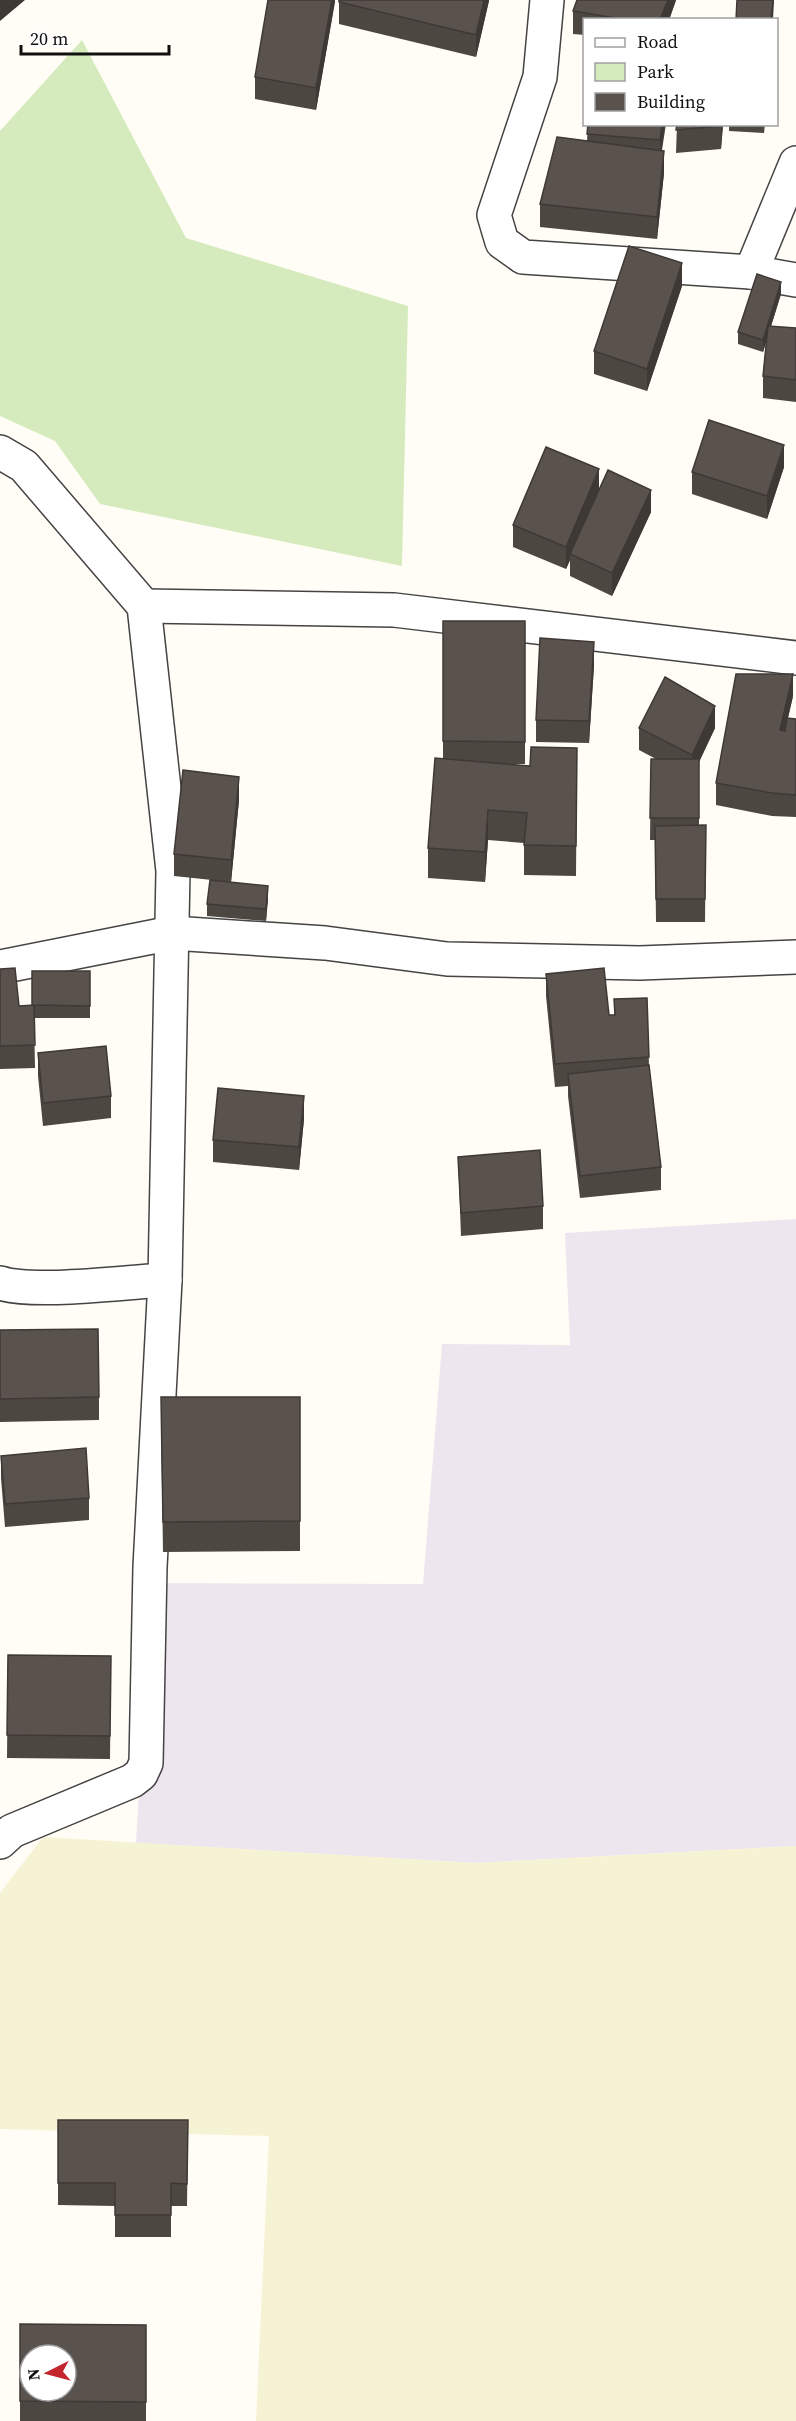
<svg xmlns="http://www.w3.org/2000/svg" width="796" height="2421" viewBox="0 0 796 2421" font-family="'Source Serif 4',serif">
  <rect width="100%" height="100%" fill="#fffdf5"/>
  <path fill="#eee6ef" d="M 796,1219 L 796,1846 L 475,1863 L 136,1843 L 151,1583 L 423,1584 L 442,1344 L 570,1345 L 565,1233 Z"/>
  <path fill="#f6f3d4" d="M 43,1837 L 475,1863 L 796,1846 L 796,2421 L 256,2421 L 269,2136 L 0,2129 L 0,1893 Z"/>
  <path fill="#d5ebbd" d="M 82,40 L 186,238 L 408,306 L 402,566 L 100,504 L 55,441 L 0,416 L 0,131 Z"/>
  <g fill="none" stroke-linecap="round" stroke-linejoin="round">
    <defs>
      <g id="minor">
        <path d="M 547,0 L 540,77 L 494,215 L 502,242 L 523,257 L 751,272 L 796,280"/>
        <path d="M 751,272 L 796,163"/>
        <path d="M 0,452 L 24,466 L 144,606 L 173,871 L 165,1280 L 150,1567 L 146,1763 L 141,1774 L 132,1781 L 12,1831 L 0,1842"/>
        <path d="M 144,606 L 394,610 L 796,658"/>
        <path d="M 0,967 L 172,933 L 325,943 L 447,959 L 640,963 L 796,957"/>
        <path d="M 0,1283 C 34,1294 125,1282 165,1280"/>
      </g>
    </defs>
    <use href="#minor" stroke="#444" stroke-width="36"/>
    <use href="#minor" stroke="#fff" stroke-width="33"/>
  </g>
  <g fill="#4d4742">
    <path d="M 335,0 L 316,110 L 255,99 L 255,77 Z"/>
    <path d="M 489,0 L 476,57 L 339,24 L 339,2 Z"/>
    <path d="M 577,0 L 676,0 L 669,20 L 585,20 L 585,35 L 573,34 L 573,11 Z"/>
    <path d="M 588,124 L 666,124 L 662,150 L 664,173 L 657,239 L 540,227 L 540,204 L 587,141 Z"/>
    <path d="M 677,124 L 723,124 L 721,149 L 676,153 Z"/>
    <path d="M 729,124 L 765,124 L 764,133 L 729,131 Z"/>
    <path d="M 682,286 L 647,391 L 594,374 L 594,351 Z"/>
    <path d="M 781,294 L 771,326 L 796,328 L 796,402 L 763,398 L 763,376 L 766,342 L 763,352 L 738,344 L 738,332 Z"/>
    <path d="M 784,467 L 767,519 L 692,494 L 692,472 Z"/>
    <path d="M 599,490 L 651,512 L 612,596 L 570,576 L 570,560 L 566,569 L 513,547 L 513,525 Z"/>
    <path d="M 443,621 L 525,621 L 525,764 L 508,764 L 530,766 L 577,748 L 576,876 L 524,875 L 524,843 L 488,840 L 485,882 L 428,878 L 428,848 L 443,758 Z"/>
    <path d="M 594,665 L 589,743 L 536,742 L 536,720 Z"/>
    <path d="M 793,696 L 788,718 L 796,719 L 796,817 L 772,816 L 716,805 L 716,783 Z"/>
    <path d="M 639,728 L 715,728 L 699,762 L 699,825 L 706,825 L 705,922 L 656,922 L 655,840 L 650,840 L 651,759 L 656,759 L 639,750 Z"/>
    <path d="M 239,800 L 231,882 L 174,876 L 174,854 Z"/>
    <path d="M 268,898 L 266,921 L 207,916 L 207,904 Z"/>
    <path d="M 0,969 L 19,1006 L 32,1005 L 90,971 L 90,1018 L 34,1018 L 35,1068 L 0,1069 Z"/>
    <path d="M 546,974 L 609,1015 L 614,1015 L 614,999 L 647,998 L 649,1065 L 661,1167 L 661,1190 L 580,1198 L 568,1096 L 568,1086 L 555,1087 L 546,996 Z"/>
    <path d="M 38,1053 L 111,1096 L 111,1118 L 43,1126 L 38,1076 Z"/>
    <path d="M 304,1119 L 299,1170 L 213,1162 L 213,1140 Z"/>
    <path d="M 458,1157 L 543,1206 L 543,1229 L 461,1236 Z"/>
    <path d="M 0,1330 L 99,1397 L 99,1420 L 0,1422 Z"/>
    <path d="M 300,1397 L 300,1551 L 163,1552 L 161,1427 Z"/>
    <path d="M 1,1456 L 89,1498 L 89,1520 L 5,1527 L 1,1478 Z"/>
    <path d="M 8,1655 L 111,1656 L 110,1759 L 7,1758 Z"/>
    <path d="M 58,2120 L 188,2120 L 187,2206 L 171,2206 L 171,2237 L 115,2237 L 115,2206 L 58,2205 Z"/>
    <path d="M 20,2324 L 146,2325 L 146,2421 L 20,2421 Z"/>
  </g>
  <g fill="#3f3936">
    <path d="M 0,0 L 25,0 L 0,21 Z"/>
    <path d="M 332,0 L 335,0 L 335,2 L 316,110 L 316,88 Z"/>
    <path d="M 484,0 L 489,0 L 489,1 L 476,57 L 476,35 Z"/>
    <path d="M 668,0 L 676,0 L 669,20 L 660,20 Z"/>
    <path d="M 773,0 L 774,0 L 773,20 L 771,20 Z"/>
    <path d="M 662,124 L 665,124 L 660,162 L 660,140 Z"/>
    <path d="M 721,124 L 723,124 L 721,149 Z"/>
    <path d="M 664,151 L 664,173 L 657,239 L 657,217 Z"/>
    <path d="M 682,263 L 682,286 L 647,391 L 647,369 Z"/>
    <path d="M 781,282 L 781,294 L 763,352 L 763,340 Z"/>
    <path d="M 784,445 L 784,467 L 767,519 L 767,496 Z"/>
    <path d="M 599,469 L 599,492 L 570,554 L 570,560 L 566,569 L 566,547 Z"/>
    <path d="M 651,490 L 651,512 L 612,596 L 612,573 Z"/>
    <path d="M 594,642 L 594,665 L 589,743 L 589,721 Z"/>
    <path d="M 793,674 L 793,696 L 780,752 L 780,730 Z"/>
    <path d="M 715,706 L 715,728 L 699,762 L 699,840 L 699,762 L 692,777 L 692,755 Z"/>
    <path d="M 239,777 L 239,800 L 231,882 L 231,860 Z"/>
    <path d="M 488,810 L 488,840 L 485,882 L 485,852 Z"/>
    <path d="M 268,886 L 268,898 L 266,921 L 266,909 Z"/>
    <path d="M 304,1096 L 304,1119 L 299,1170 L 299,1147 Z"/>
  </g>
  <g fill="#5a524d" stroke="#3f3936" stroke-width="1.5" fill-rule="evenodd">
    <path d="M 268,0 L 332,0 L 316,88 L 255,77 Z"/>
    <path d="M 339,0 L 484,0 L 476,35 L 339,2 Z"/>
    <path d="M 577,0 L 668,0 L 660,20 L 627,20 L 573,11 Z"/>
    <path d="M 737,0 L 773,0 L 771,20 L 736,20 Z"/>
    <path d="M 588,124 L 662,124 L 660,140 L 587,134 Z"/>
    <path d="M 677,124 L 721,124 L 721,126 L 676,130 Z"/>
    <path d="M 557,137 L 664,151 L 657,217 L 540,204 Z"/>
    <path d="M 629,246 L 682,263 L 647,369 L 594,351 Z"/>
    <path d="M 757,274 L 781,282 L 763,340 L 738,332 Z"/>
    <path d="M 768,326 L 796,328 L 796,380 L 763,376 Z"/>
    <path d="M 709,420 L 784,445 L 767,496 L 692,472 Z"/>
    <path d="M 546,447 L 599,469 L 566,547 L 513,525 Z"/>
    <path d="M 608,470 L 651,490 L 612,573 L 570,554 Z"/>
    <path d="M 443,621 L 525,621 L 525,742 L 443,741 Z"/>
    <path d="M 540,638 L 594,642 L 589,721 L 536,720 Z"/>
    <path d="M 736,674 L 793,674 L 780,730 L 785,731 L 787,718 L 796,719 L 796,795 L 772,793 L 716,783 Z"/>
    <path d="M 665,677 L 715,706 L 692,755 L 639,728 Z"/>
    <path d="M 531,747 L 577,748 L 576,846 L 524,845 L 527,813 L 488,810 L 485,852 L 428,848 L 435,758 L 530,766 Z"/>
    <path d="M 651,759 L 699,759 L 699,818 L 650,818 Z"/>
    <path d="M 183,770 L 239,777 L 231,860 L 174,854 Z"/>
    <path d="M 706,825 L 705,899 L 656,899 L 655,826 Z"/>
    <path d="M 210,880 L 268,886 L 266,909 L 207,904 Z"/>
    <path d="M 15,968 L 19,1006 L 34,1005 L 35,1045 L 0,1046 L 0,969 Z"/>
    <path d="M 604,968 L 609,1015 L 615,1015 L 614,999 L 647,998 L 649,1057 L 555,1064 L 546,974 Z"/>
    <path d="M 32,971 L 90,971 L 90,1006 L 32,1005 Z"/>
    <path d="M 106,1046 L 111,1096 L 43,1103 L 38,1053 Z"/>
    <path d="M 649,1065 L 661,1167 L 580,1176 L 568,1074 Z"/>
    <path d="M 218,1088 L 304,1096 L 299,1147 L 213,1140 Z"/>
    <path d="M 540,1150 L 543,1206 L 461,1213 L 458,1157 Z"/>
    <path d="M 98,1329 L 99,1397 L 0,1399 L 0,1330 Z"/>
    <path d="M 161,1397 L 300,1397 L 300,1521 L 163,1522 Z"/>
    <path d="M 86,1448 L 89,1498 L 5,1504 L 1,1456 Z"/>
    <path d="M 8,1655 L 111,1656 L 110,1736 L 7,1735 Z"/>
    <path d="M 58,2120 L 188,2120 L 187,2184 L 171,2183 L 171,2215 L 115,2215 L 115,2183 L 58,2183 Z"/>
    <path d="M 20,2324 L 146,2325 L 146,2402 L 20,2401 ZM 30,2355 L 66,2355 L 66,2391 L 30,2391 Z"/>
  </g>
  <rect x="583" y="18" width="195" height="108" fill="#ffffff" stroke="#a0a0a0" stroke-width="1.5"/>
  <rect x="595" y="38" width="30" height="9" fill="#ffffff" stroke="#a0a0a0" stroke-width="1.5"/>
  <text x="637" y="48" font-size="18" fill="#111111">Road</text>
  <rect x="595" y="63" width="30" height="18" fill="#d5ebbd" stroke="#a0a0a0" stroke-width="1.5"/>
  <text x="637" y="78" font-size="18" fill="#111111">Park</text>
  <rect x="595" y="93" width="30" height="18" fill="#5a524d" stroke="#a0a0a0" stroke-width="1.5"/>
  <text x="637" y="108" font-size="18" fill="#111111">Building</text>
  <g transform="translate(48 2373) rotate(264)"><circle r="28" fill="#ffffff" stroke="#a0a0a0" stroke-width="1.5"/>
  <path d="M0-4.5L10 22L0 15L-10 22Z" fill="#c4262e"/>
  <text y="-9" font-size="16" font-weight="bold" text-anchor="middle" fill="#111111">N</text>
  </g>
  <path d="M21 45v9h148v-9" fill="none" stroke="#111111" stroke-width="3"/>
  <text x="30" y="45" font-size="18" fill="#111111" stroke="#ffffff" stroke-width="4.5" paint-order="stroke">20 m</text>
</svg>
